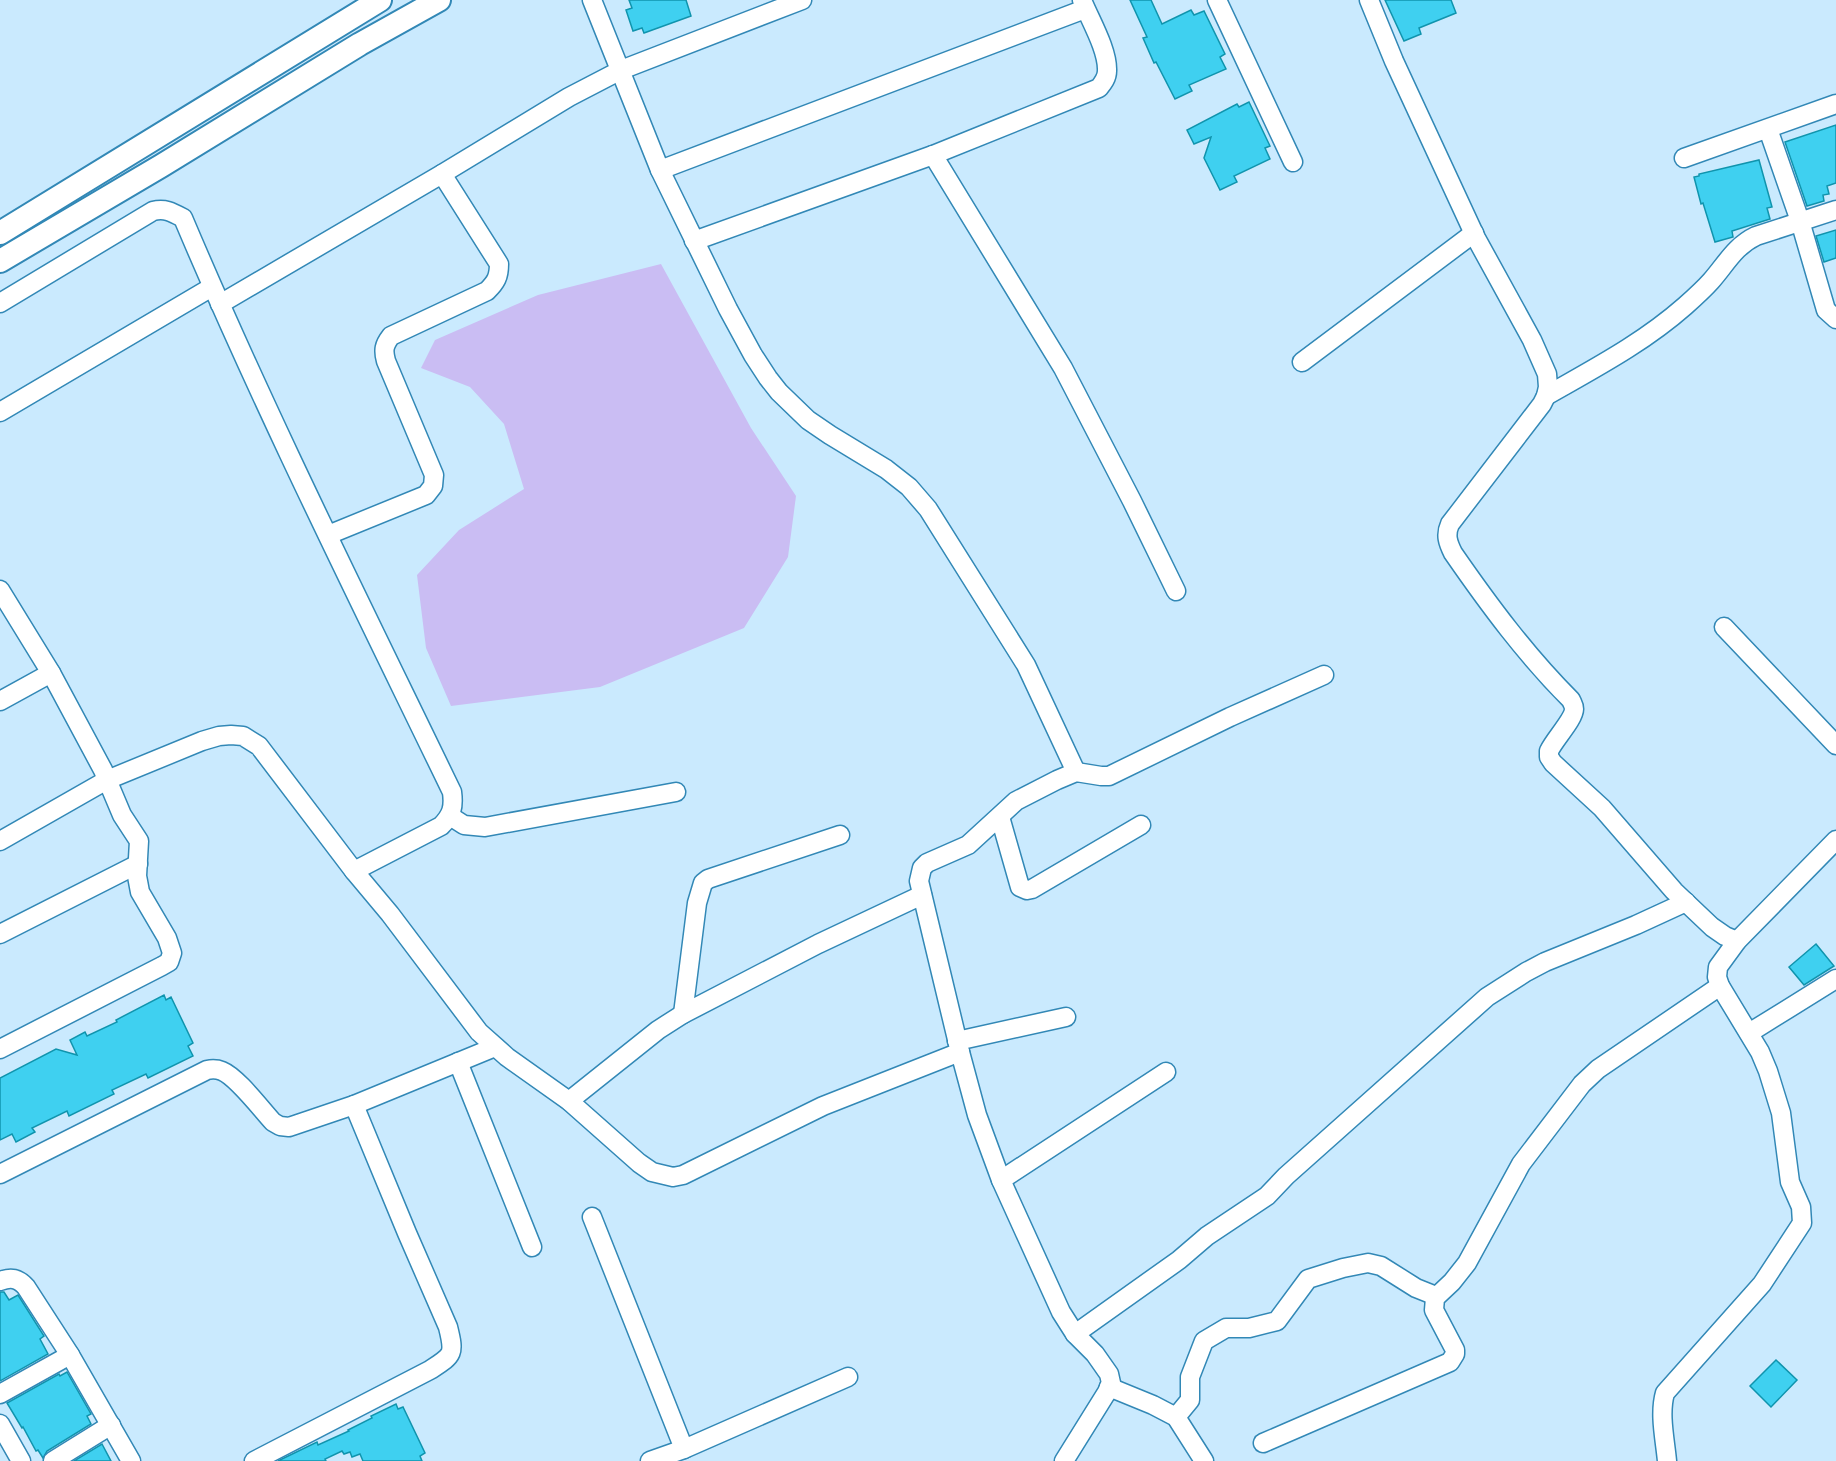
<svg xmlns="http://www.w3.org/2000/svg" width="1836" height="1461" viewBox="0 0 1836 1461" font-family="'Libre Baskerville',serif">
  <rect width="100%" height="100%" fill="#caeafe"/>
  <path fill="#cabdf3" d="M 661,264 L 751,428 L 796,496 L 788,557 L 744,628 L 600,687 L 451,706 L 426,648 L 417,575 L 459,530 L 524,489 L 504,424 L 470,387 L 421,368 L 435,340 L 538,295 Z"/>
  <g fill="#3fd0f0" stroke="#1094ad" stroke-width="1.5">
    <path d="M 629,0 L 686,0 L 691,16 L 644,33 L 642,28 L 633,31 L 626,10 L 632,8 Z"/>
    <path d="M 1130,0 L 1151,0 L 1162,24 L 1191,10 L 1194,15 L 1204,11 L 1225,54 L 1220,57 L 1226,69 L 1189,85 L 1192,91 L 1175,99 L 1156,62 L 1154,63 L 1143,38 L 1147,37 Z"/>
    <path d="M 1385,0 L 1451,0 L 1456,13 L 1419,28 L 1421,34 L 1404,41 Z"/>
    <path d="M 1249,102 L 1270,146 L 1265,148 L 1270,159 L 1234,176 L 1237,182 L 1220,190 L 1204,158 L 1211,137 L 1194,144 L 1187,130 L 1237,104 L 1239,107 Z"/>
    <path d="M 1836,125 L 1836,183 L 1827,186 L 1829,194 L 1823,195 L 1824,201 L 1807,206 L 1785,142 Z"/>
    <path d="M 1759,160 L 1772,207 L 1767,208 L 1770,219 L 1732,231 L 1733,237 L 1715,242 L 1703,203 L 1701,204 L 1694,177 L 1699,176 L 1699,174 Z"/>
    <path d="M 1836,230 L 1836,258 L 1824,262 L 1816,236 Z"/>
    <path d="M 1816,944 L 1834,966 L 1804,985 L 1789,967 Z"/>
    <path d="M 164,995 L 166,1000 L 171,997 L 193,1043 L 188,1046 L 193,1056 L 148,1078 L 146,1074 L 112,1090 L 114,1094 L 69,1116 L 67,1111 L 32,1128 L 35,1132 L 16,1142 L 12,1134 L 0,1140 L 0,1078 L 56,1049 L 77,1055 L 70,1040 L 85,1032 L 87,1036 L 117,1022 L 116,1020 Z"/>
    <path d="M 0,1292 L 4,1292 L 9,1300 L 18,1295 L 44,1336 L 40,1339 L 48,1354 L 0,1381 Z"/>
    <path d="M 1776,1360 L 1797,1380 L 1771,1407 L 1750,1386 Z"/>
    <path d="M 67,1372 L 91,1414 L 87,1416 L 91,1424 L 47,1451 L 43,1458 L 38,1450 L 36,1451 L 23,1427 L 22,1428 L 7,1403 L 59,1374 L 60,1376 Z"/>
    <path d="M 396,1404 L 398,1409 L 403,1407 L 425,1453 L 420,1456 L 422,1461 L 363,1461 L 360,1454 L 352,1457 L 350,1452 L 344,1454 L 342,1451 L 325,1459 L 326,1461 L 278,1461 L 317,1442 L 318,1445 L 349,1431 L 348,1430 L 372,1418 L 371,1416 Z"/>
    <path d="M 102,1444 L 111,1461 L 74,1461 Z"/>
  </g>
  <g fill="none" stroke-linecap="round" stroke-linejoin="round">
    <defs>
      <g id="minor">
        <path d="M 592,0 L 660,170 L 728,309 L 753,355 L 768,378 L 779,392 L 808,420 L 830,435 L 886,469 L 909,487 L 928,509 L 1026,665 L 1076,772"/>
        <path d="M 1217,0 L 1293,162"/>
        <path d="M 1369,0 L 1394,61 L 1476,238 L 1532,340 L 1547,374 L 1548,387 L 1546,396 L 1542,404 L 1450,524 C 1445,535 1448,543 1453,553 C 1489,605 1526,655 1571,700 C 1572,703 1574,705 1574,709 C 1574,719 1554,740 1549,751 L 1549,757 L 1553,763 L 1602,808 L 1674,891 L 1712,927 L 1725,936 L 1737,941"/>
        <path d="M 1768,129 L 1800,221 L 1826,310 L 1836,319"/>
        <path d="M 933,155 L 1063,368 L 1132,501 L 1176,591"/>
        <path d="M 1684,158 L 1836,104"/>
        <path d="M 660,170 L 1085,9"/>
        <path d="M 694,241 L 933,155 L 1099,88 C 1103,83 1107,78 1107,71 C 1108,50 1090,20 1082,0"/>
        <path d="M 0,303 L 153,211 C 165,208 172,212 183,218 C 265,412 360,602 452,792 C 454,807 452,815 441,826 L 354,871"/>
        <path d="M 220,304 L 442,174 L 569,97 L 621,70 L 802,0"/>
        <path d="M 1302,362 L 1474,233"/>
        <path d="M 1546,396 C 1595,368 1643,343 1685,306 C 1694,298 1703,290 1711,281 C 1726,264 1735,246 1756,236 L 1836,210"/>
        <path d="M 0,412 L 212,287"/>
        <path d="M 328,535 L 426,495 L 433,486 L 434,475 L 386,361 C 383,350 384,345 391,336 L 487,291 C 496,282 499,277 499,264 L 442,174"/>
        <path d="M 0,590 L 51,673 L 103,770 L 122,815 L 139,841 L 137,876 L 140,892 L 167,938 L 172,953 L 169,962 L 162,966 L 0,1049"/>
        <path d="M 1724,627 L 1836,745"/>
        <path d="M 0,701 L 51,673"/>
        <path d="M 450,816 L 464,825 L 485,827 L 676,792"/>
        <path d="M 1000,817 L 1020,887 L 1027,890 L 1032,889 L 1141,825"/>
        <path d="M 0,841 L 107,780 L 202,741 L 219,736 L 231,735 L 243,736 L 259,746 L 354,871 L 390,914 L 479,1032 L 507,1057 L 569,1101 L 639,1163 L 652,1172 L 673,1177 L 683,1175 L 823,1106 L 960,1052"/>
        <path d="M 0,934 L 138,864"/>
        <path d="M 683,1014 L 697,903 L 703,883 L 708,879 L 840,835"/>
        <path d="M 1749,1033 L 1836,979"/>
        <path d="M 957,1041 L 1066,1017"/>
        <path d="M 458,1062 L 532,1247"/>
        <path d="M 569,1101 L 658,1030 L 683,1014 L 818,944 L 922,895"/>
        <path d="M 0,1174 L 207,1070 C 212,1069 217,1069 222,1071 C 237,1077 261,1109 273,1122 L 280,1126 L 289,1127 L 354,1105 L 495,1047"/>
        <path d="M 1001,1180 L 1166,1072"/>
        <path d="M 592,1217 L 684,1449"/>
        <path d="M 0,1281 C 11,1277 18,1278 26,1287 L 70,1355 L 131,1461"/>
        <path d="M 1075,1334 L 1179,1260 L 1207,1236 L 1267,1196 L 1286,1176 L 1487,997 L 1526,972 L 1545,962 L 1636,925 L 1686,902"/>
        <path d="M 1109,1387 L 1153,1405 L 1176,1417 L 1204,1461"/>
        <path d="M 0,1394 L 70,1355"/>
        <path d="M 1176,1417 L 1190,1400 L 1190,1377 L 1204,1341 L 1226,1328 L 1249,1328 L 1277,1321 L 1308,1279 L 1343,1268 L 1368,1263 L 1381,1266 L 1416,1288 L 1436,1296"/>
        <path d="M 0,1424 L 21,1461"/>
        <path d="M 1263,1443 L 1450,1362 L 1455,1354 L 1455,1350 L 1434,1310 L 1435,1298 L 1452,1282 L 1467,1263 L 1521,1164 L 1582,1084 L 1598,1069 L 1720,986"/>
        <path d="M 53,1461 L 111,1425"/>
        <path d="M 254,1461 L 430,1370 C 453,1355 455,1355 448,1327 L 407,1233 L 354,1105"/>
        <path d="M 650,1461 L 684,1449 L 848,1377"/>
        <path d="M 1064,1461 L 1107,1392 L 1111,1383 L 1109,1374 L 1095,1354 L 1075,1334 L 1061,1312 L 1001,1180 L 977,1115 L 960,1052 L 919,881 L 922,868 L 927,863 L 968,845 L 1016,801 L 1057,780 L 1076,772 L 1101,776 L 1109,776 L 1230,717 L 1324,675"/>
        <path d="M 1667,1461 C 1665,1439 1659,1414 1665,1393 L 1762,1284 L 1802,1223 L 1801,1207 L 1790,1182 L 1781,1113 L 1768,1071 L 1760,1052 L 1720,986 L 1717,977 L 1718,967 L 1737,941 L 1836,840"/>
      </g>
      <g id="tertiary">
        <path d="M 0,233 L 380,0"/>
        <path d="M 0,261 L 161,166 L 360,44 L 439,0"/>
      </g>
    </defs>
    <use href="#minor" stroke="#3288b6" stroke-width="21"/>
    <use href="#tertiary" stroke="#3288b6" stroke-width="26"/>
    <use href="#minor" stroke="#fff" stroke-width="18"/>
    <use href="#tertiary" stroke="#fff" stroke-width="22"/>
  </g>
</svg>
